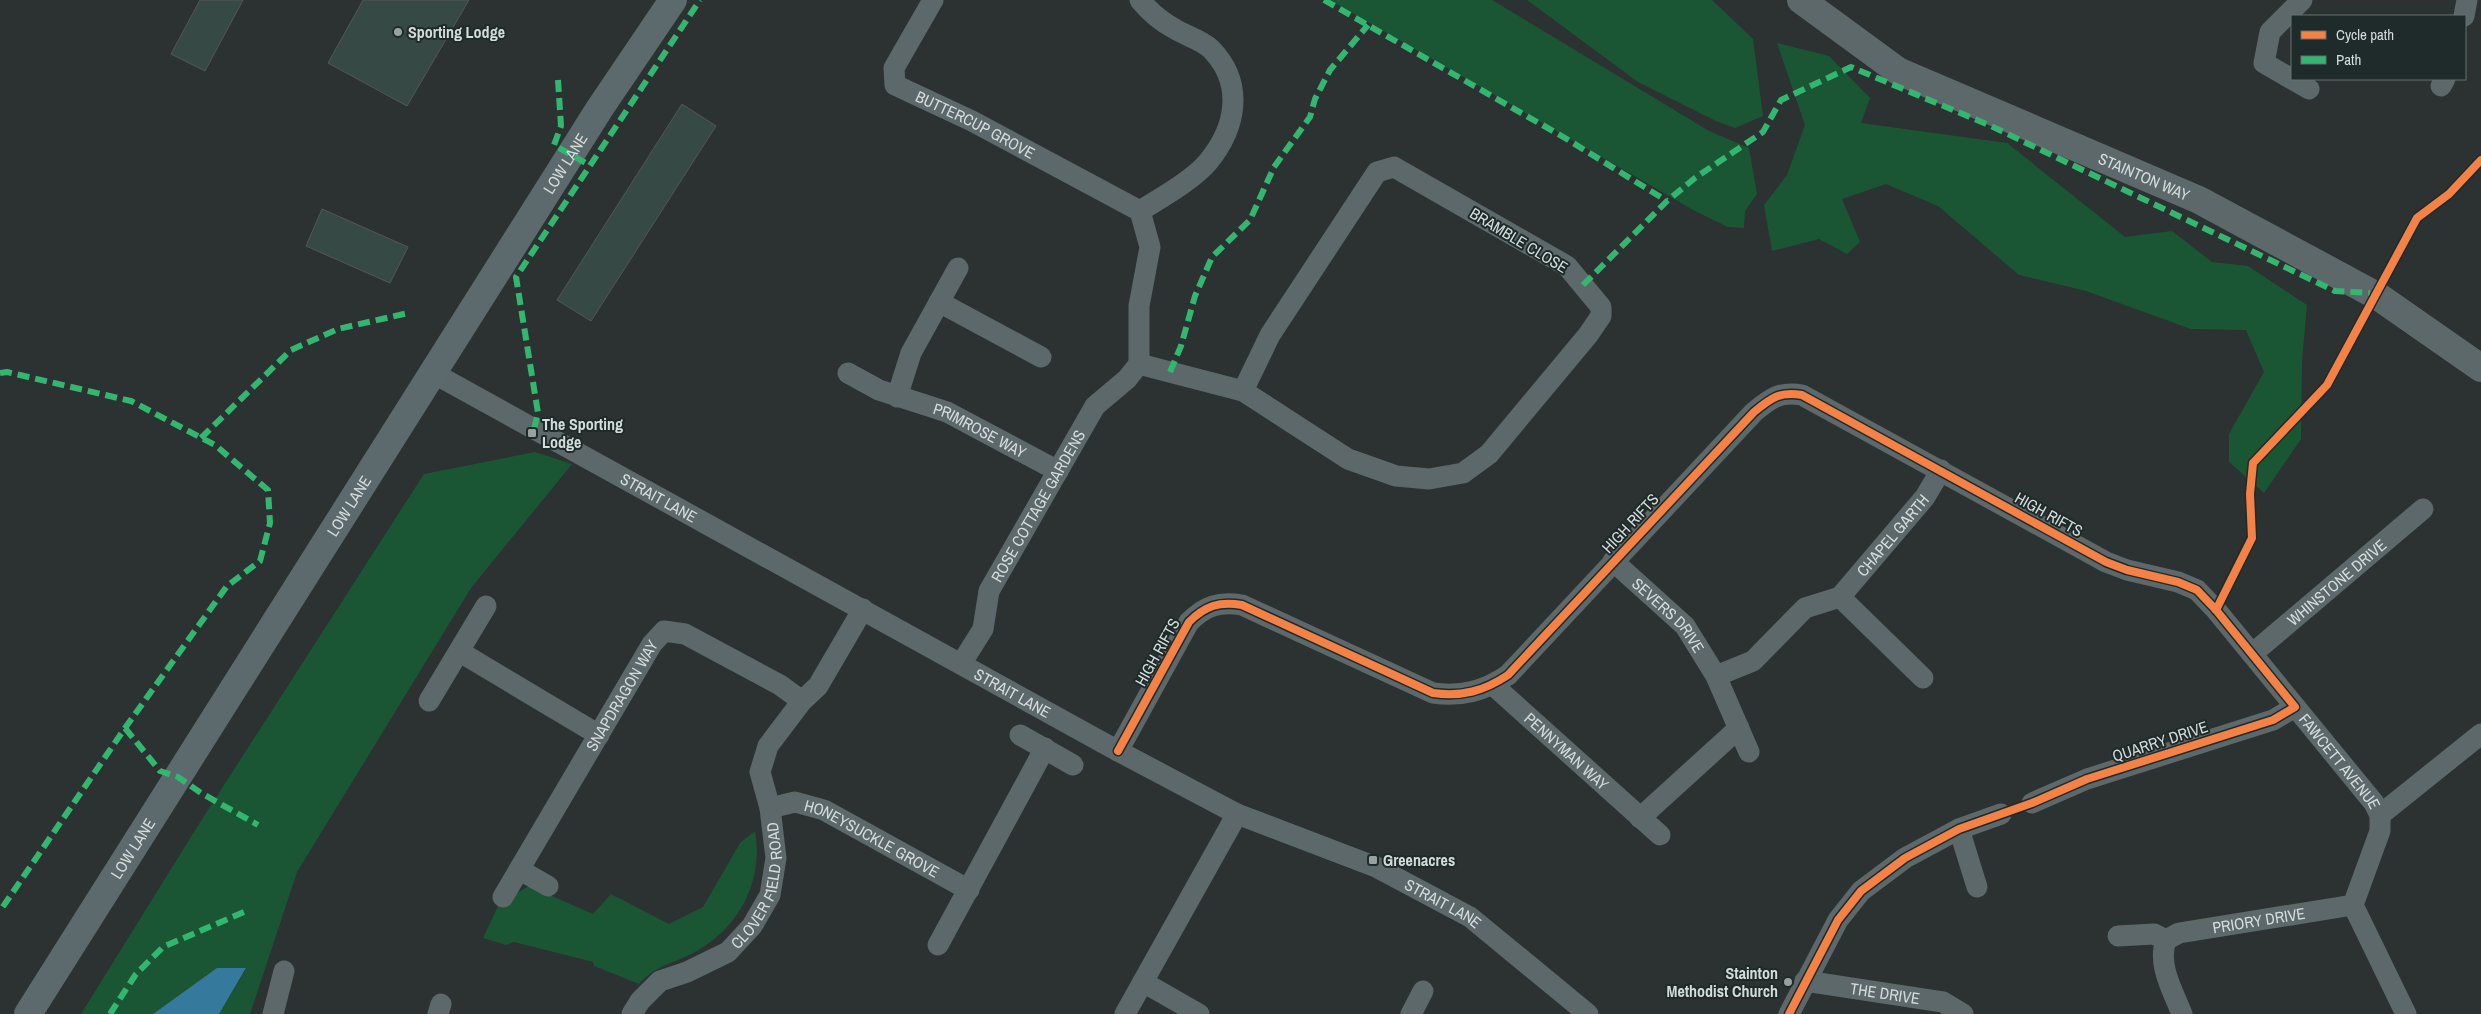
<svg xmlns="http://www.w3.org/2000/svg" width="2481" height="1014" viewBox="0 0 2481 1014" font-family="'Archivo Narrow',sans-serif">
  <rect width="100%" height="100%" fill="#2b3231"/>
  <g fill="#1b5634">
    <path d="M 1330,0 L 1492,0 L 1709,131 L 1749,148 L 1757,194 L 1745,211 L 1744,228 L 1728,227 L 1695,211 Z"/>
    <path d="M 1527,0 L 1712,0 L 1753,39 L 1763,116 L 1735,128 L 1716,121 L 1638,82 Z"/>
    <path d="M 1777,43 L 1829,56 L 1870,98 L 1861,123 L 2007,143 L 2125,237 L 2172,231 L 2212,262 L 2248,266 L 2307,305 L 2302,361 L 2301,439 L 2264,493 L 2229,462 L 2229,434 L 2264,372 L 2246,330 L 2191,329 L 2086,291 L 2019,275 L 1938,206 L 1886,184 L 1842,199 L 1860,242 L 1847,254 L 1819,239 L 1772,251 L 1764,205 L 1787,175 L 1805,125 Z"/>
    <path d="M 535,452 L 572,464 L 471,588 L 297,872 L 250,1014 L 219,1014 L 246,969 L 218,968 L 153,1014 L 81,1014 L 199,824 L 424,474 Z"/>
    <path d="M 755,831 C 764,882 738,931 691,954 C 671,964 655,966 639,984 L 594,966 L 593,962 L 514,942 L 506,945 L 483,938 L 499,904 L 529,886 L 593,914 L 611,894 L 669,924 L 703,907 L 740,843 Z"/>
  </g>
  <path fill="#357a9d" d="M 217,968 L 246,968 L 219,1014 L 153,1014 Z"/>
  <g fill="#374945" stroke="#525756">
    <path d="M 200,0 L 243,0 L 205,71 L 171,54 Z"/>
    <path d="M 363,0 L 469,0 L 407,106 L 328,63 Z"/>
    <path d="M 682,104 L 716,126 L 591,321 L 557,300 Z"/>
    <path d="M 322,209 L 408,247 L 390,283 L 306,246 Z"/>
  </g>
  <g fill="none" stroke-linecap="round" stroke-linejoin="round">
    <g stroke="#5d686b" stroke-width="21">
      <path id="s1" d="M 933,0 L 894,68 L 895,85 L 972,121 L 1140,211 L 1150,247 L 1139,306 L 1139,364"/>
      <path d="M 2302,0 L 2270,32 L 2264,63 L 2309,89"/>
      <path d="M 2464,16 L 2467,0"/>
      <path d="M 2441,86 L 2445,79"/>
      <path d="M 1140,211 C 1159,199 1193,180 1208,162 C 1236,128 1245,84 1211,49 C 1202,40 1186,36 1175,29 C 1162,22 1149,11 1140,0"/>
      <path d="M 939,302 L 1041,357"/>
      <path d="M 1139,364 L 1243,391 L 1348,459 L 1396,476 L 1429,479 L 1463,473 L 1489,454 L 1588,335 L 1601,316 L 1601,307 L 1567,266 L 1394,167 L 1377,172 L 1270,335 L 1243,391"/>
      <path id="s2" d="M 433,373 L 1118,751 L 1237,814 L 1376,867 L 1470,917 L 1588,1014"/>
      <path id="s3" d="M 848,373 L 879,390 L 947,412 L 1058,471"/>
      <path d="M 897,397 L 911,353 L 958,268"/>
      <path id="s4" d="M 1613,561 L 1685,626 L 1716,676 L 1749,752"/>
      <path d="M 1840,597 L 1923,678"/>
      <path d="M 460,652 L 599,735"/>
      <path id="s5" d="M 2252,654 L 2423,509"/>
      <path id="s6" d="M 961,664 L 983,629 L 989,591 L 1095,406 L 1127,379 L 1139,364"/>
      <path id="s7" d="M 1716,676 L 1753,661 L 1805,608 L 1840,597 L 1925,497 L 1941,470"/>
      <path id="s8" d="M 1493,685 L 1660,835"/>
      <path d="M 429,701 L 486,606"/>
      <path d="M 1020,735 L 1073,765"/>
      <path id="s9" d="M 1118,751 L 1189,622 C 1205,606 1219,601 1242,605 L 1433,693 C 1462,697 1484,691 1508,675 L 1754,412 C 1771,398 1780,391 1802,395 L 2106,562 L 2127,570 L 2178,582 L 2197,590 L 2216,610 L 2374,803 L 2380,815 L 2380,831 L 2353,905 L 2406,1014"/>
      <path d="M 2032,803 L 2087,779 L 2273,720 L 2295,707"/>
      <path id="s10" d="M 770,808 L 795,802 L 824,810 L 969,890"/>
      <path d="M 2380,815 L 2481,734"/>
      <path d="M 1640,818 L 1739,728"/>
      <path d="M 1959,829 L 1977,887"/>
      <path d="M 520,870 L 548,886"/>
      <path id="s11" d="M 503,897 L 652,644 L 664,631 L 685,634 L 780,685 L 802,701"/>
      <path id="s12" d="M 2118,936 L 2154,934 L 2166,940 L 2179,933 L 2353,905"/>
      <path d="M 2166,940 C 2157,965 2173,991 2182,1014"/>
      <path d="M 938,945 L 1045,748"/>
      <path id="s13" d="M 1805,981 L 1943,1002 L 1963,1014"/>
      <path d="M 1143,982 L 1199,1014"/>
      <path d="M 273,1014 L 284,971"/>
      <path d="M 438,1014 L 441,1004"/>
      <path id="s14" d="M 632,1014 L 640,1001 L 660,981 L 687,972 L 728,952 L 752,926 L 770,895 L 776,858 L 770,808 L 760,772 L 768,746 L 802,701 L 818,686 L 863,609"/>
      <path d="M 1125,1014 L 1237,814"/>
      <path d="M 1411,1014 L 1423,991"/>
      <path d="M 1789,1014 L 1838,920 L 1861,891 L 1905,858 L 1959,829 L 2001,814"/>
    </g>
    <path stroke="#5d686b" stroke-width="28" id="s15" d="M 1801,0 L 1898,71 L 2199,200 L 2379,297 L 2481,368"/>
    <path stroke="#5d6a6d" stroke-width="28" id="s16" d="M 28,1014 L 600,108 L 673,0"/>
    <g stroke="#33b770" stroke-width="6" stroke-dasharray="12 6" stroke-linecap="butt">
      <path d="M 1324,0 L 1565,138 L 1667,201"/>
      <path d="M 558,80 L 561,126 L 554,145 L 589,165"/>
      <path d="M 1583,285 L 1667,201 L 1695,178 L 1763,132 L 1781,100 L 1851,67 L 1991,126 L 2335,291 L 2370,293"/>
      <path d="M 1170,372 L 1181,346 L 1195,296 L 1212,257 L 1250,220 L 1274,167 L 1310,117 L 1315,99 L 1330,70 L 1368,25"/>
      <path d="M 0,373 L 7,372 L 131,401 L 215,445 L 268,490 L 270,523 L 260,561 L 227,586 L 125,728 L 0,911"/>
      <path d="M 534,429 L 538,413 L 516,277 L 700,0"/>
      <path d="M 201,438 L 291,350 L 338,329 L 408,313"/>
      <path d="M 125,728 L 160,771 L 178,777 L 201,793 L 258,825"/>
      <path d="M 110,1014 L 136,974 L 163,947 L 244,912"/>
    </g>
    <defs>
      <g id="cycleway">
        <path d="M 2216,610 L 2252,538 L 2250,494 L 2253,463 L 2327,385 L 2417,218 L 2449,194 L 2481,160"/>
        <path d="M 1118,751 L 1189,622 C 1205,606 1219,601 1242,605 L 1433,693 C 1462,697 1484,691 1508,675 L 1754,412 C 1771,398 1780,391 1802,395 L 2106,562 L 2127,570 L 2178,582 L 2197,590 L 2216,610 L 2295,707 L 2273,720 L 2087,779 L 2032,803 L 1959,829 L 1905,858 L 1861,891 L 1838,920 L 1789,1014"/>
      </g>
    </defs>
    <use href="#cycleway" stroke="#1f2b2a" stroke-width="11"/>
    <use href="#cycleway" stroke="#f48246" stroke-width="8"/>
  </g>
  <g fill="#99a0a0" stroke="#1f2b2a" stroke-width="2">
    <circle cx="398" cy="32" r="5"/>
    <rect x="527" y="428" width="10" height="10" rx="2.5"/>
    <rect x="1368" y="855" width="10" height="10" rx="2.5"/>
    <circle cx="1788" cy="982" r="5"/>
  </g>
  <g text-anchor="middle" dominant-baseline="central" stroke-width="4" stroke-linejoin="round" paint-order="stroke">
    <g font-size="16" font-weight="bold" fill="#d4dcdb" stroke="#1f2b2a" text-anchor="start">
      <text x="408" y="32">Sporting Lodge</text>
      <text x="542" y="424">The Sporting<tspan x="542" dy="18">Lodge</tspan></text>
      <text x="1383" y="860">Greenacres</text>
      <text x="1778" y="973" text-anchor="end">Stainton<tspan x="1778" dy="18">Methodist Church</tspan></text>
    </g>
    <g font-size="16" fill="#d4dcdb" stroke="#1f2b2a">
      <text stroke="none"><textPath href="#s1" startOffset="185">BUTTERCUP GROVE</textPath></text>
      <text stroke="none"><textPath href="#s16" startOffset="1006">LOW LANE</textPath></text>
      <text stroke="none"><textPath href="#s15" startOffset="388">STAINTON WAY</textPath></text>
      <text transform="translate(1519 240) rotate(31)">BRAMBLE CLOSE</text>
      <text stroke="none"><textPath href="#s3" startOffset="144">PRIMROSE WAY</textPath></text>
      <text stroke="none"><textPath href="#s2" startOffset="258">STRAIT LANE</textPath></text>
      <text stroke="none"><textPath href="#s16" startOffset="601">LOW LANE</textPath></text>
      <text stroke="none"><textPath href="#s6" startOffset="178">ROSE COTTAGE GARDENS</textPath></text>
      <text transform="translate(2049 514) rotate(29)">HIGH RIFTS</text>
      <text transform="translate(1630 523) rotate(-47)">HIGH RIFTS</text>
      <text stroke="none"><textPath href="#s7" startOffset="232">CHAPEL GARTH</textPath></text>
      <text stroke="none"><textPath href="#s5" startOffset="111">WHINSTONE DRIVE</textPath></text>
      <text stroke="none"><textPath href="#s4" startOffset="78">SEVERS DRIVE</textPath></text>
      <text transform="translate(1157 652) rotate(-61)">HIGH RIFTS</text>
      <text stroke="none"><textPath href="#s2" startOffset="662">STRAIT LANE</textPath></text>
      <text stroke="none"><textPath href="#s11" startOffset="234">SNAPDRAGON WAY</textPath></text>
      <text transform="translate(2160 741) rotate(-18)">QUARRY DRIVE</text>
      <text stroke="none"><textPath href="#s8" startOffset="99">PENNYMAN WAY</textPath></text>
      <text stroke="none"><textPath href="#s9" startOffset="1574">FAWCETT AVENUE</textPath></text>
      <text stroke="none"><textPath href="#s10" startOffset="111">HONEYSUCKLE GROVE</textPath></text>
      <text stroke="none"><textPath href="#s16" startOffset="196">LOW LANE</textPath></text>
      <text stroke="none"><textPath href="#s14" startOffset="194">CLOVER FIELD ROAD</textPath></text>
      <text stroke="none"><textPath href="#s2" startOffset="1142">STRAIT LANE</textPath></text>
      <text stroke="none"><textPath href="#s12" startOffset="145">PRIORY DRIVE</textPath></text>
      <text stroke="none"><textPath href="#s13" startOffset="81">THE DRIVE</textPath></text>
    </g>
  </g>
  <rect x="2291" y="15" width="175" height="65" fill="#1f2b2a" stroke="#677271"/>
  <rect x="2301" y="31" width="25" height="8" fill="#f48246" stroke="#677271"/>
  <text x="2336" y="40" font-size="15" fill="#d4dcdb">Cycle path</text>
  <rect x="2301" y="56" width="25" height="8" fill="#33b770" stroke="#677271"/>
  <text x="2336" y="65" font-size="15" fill="#d4dcdb">Path</text>
</svg>
